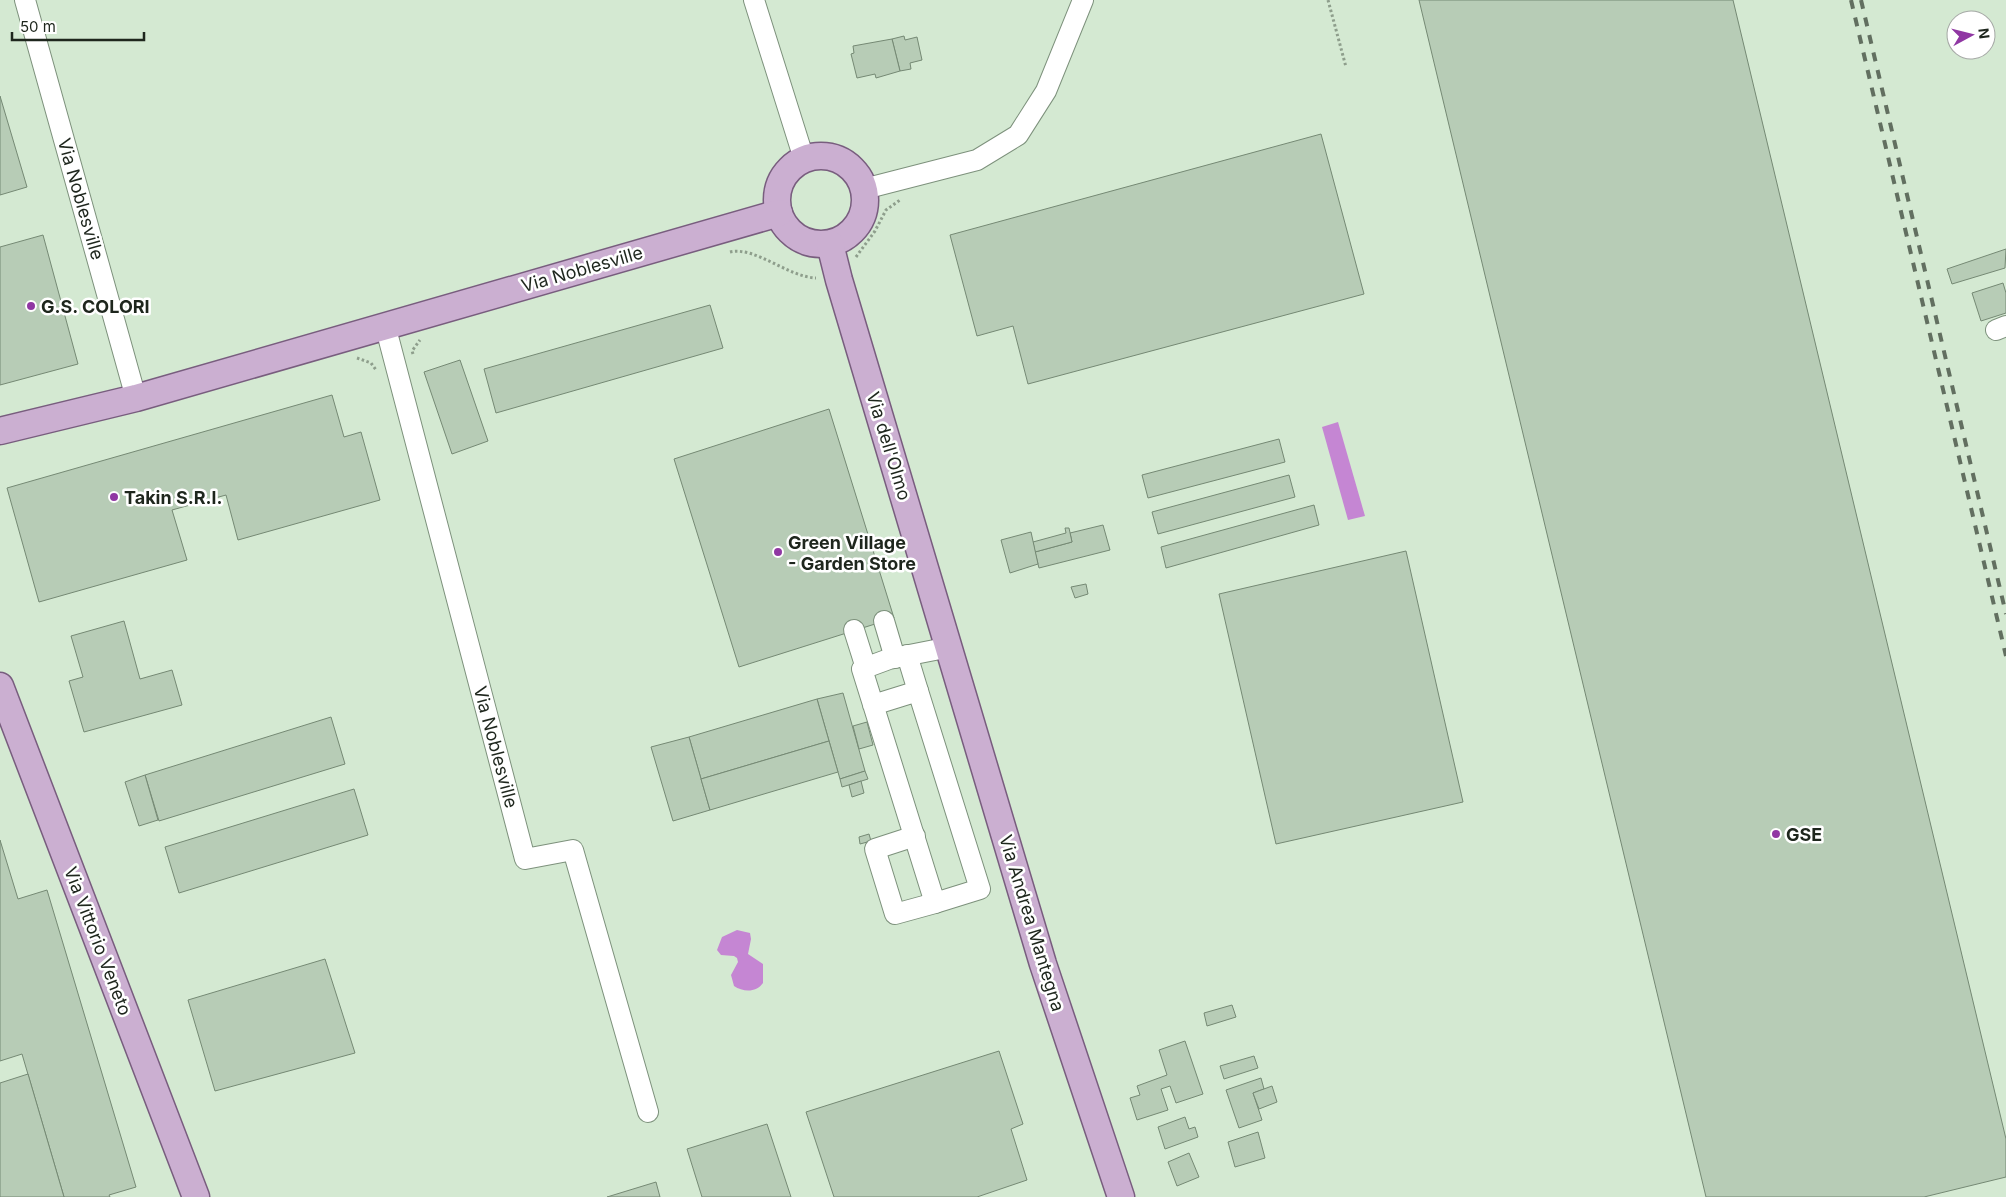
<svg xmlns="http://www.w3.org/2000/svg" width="2006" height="1197" viewBox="0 0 2006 1197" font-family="Inter,sans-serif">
  <rect width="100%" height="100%" fill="#d4e9d2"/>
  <g fill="#c586d3">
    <path d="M 1338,422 L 1365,516 L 1348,520 L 1322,427 Z"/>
    <path d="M 737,930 L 750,933 L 751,939 L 748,954 L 763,964 L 763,983 C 756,993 743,992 734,986 L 731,975 L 738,962 L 737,958 L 734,956 L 721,955 L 717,950 L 722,937 Z"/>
  </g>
  <g fill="#b7ccb6" stroke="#758974">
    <path d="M 1419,0 L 1733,0 L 2006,1139 L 2006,1177 L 1924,1197 L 1706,1197 Z"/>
    <path d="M 904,36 L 905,40 L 917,37 L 922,60 L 910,63 L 911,69 L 900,71 L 892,39 Z"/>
    <path d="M 892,39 L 900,71 L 876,78 L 875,74 L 857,78 L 851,54 L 854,53 L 853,46 Z"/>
    <path d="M 0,96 L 27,187 L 0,195 Z"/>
    <path d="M 1321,134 L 1364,294 L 1028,384 L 1013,326 L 977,336 L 950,235 Z"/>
    <path d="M 43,235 L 78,364 L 0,385 L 0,247 Z"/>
    <path d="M 2006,249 L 2005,268 L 1952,284 L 1947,269 Z"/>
    <path d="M 2003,283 L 2006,293 L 2006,313 L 1981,321 L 1972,293 Z"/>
    <path d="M 710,305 L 723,348 L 496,413 L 484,369 Z"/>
    <path d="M 460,360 L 488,441 L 452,454 L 424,372 Z"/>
    <path d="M 332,395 L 344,437 L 361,432 L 380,500 L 238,540 L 226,495 L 172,510 L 187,560 L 39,602 L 7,488 Z"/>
    <path d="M 829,409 L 894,618 L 739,667 L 674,459 Z"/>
    <path d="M 1279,439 L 1285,462 L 1148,498 L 1142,475 Z"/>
    <path d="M 1289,475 L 1295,497 L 1158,534 L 1152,512 Z"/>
    <path d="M 1314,505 L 1319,525 L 1166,568 L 1161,547 Z"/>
    <path d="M 1103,525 L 1110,550 L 1039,568 L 1035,552 L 1072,542 L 1070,533 Z"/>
    <path d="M 1065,528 L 1069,528 L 1072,542 L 1035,552 L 1033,542 L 1066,533 Z"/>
    <path d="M 1031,532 L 1038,564 L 1010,573 L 1001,540 Z"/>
    <path d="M 1406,551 L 1463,802 L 1276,844 L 1219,594 Z"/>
    <path d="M 1086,584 L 1088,594 L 1075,598 L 1071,587 Z"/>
    <path d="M 124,621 L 140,679 L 172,670 L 182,705 L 84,732 L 69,681 L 83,677 L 71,636 Z"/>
    <path d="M 843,693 L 865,771 L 840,779 L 817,699 Z"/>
    <path d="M 817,699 L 829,741 L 701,779 L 689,737 Z"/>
    <path d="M 331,717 L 345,764 L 159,821 L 145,775 Z"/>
    <path d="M 867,722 L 873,745 L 859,749 L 853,726 Z"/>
    <path d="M 689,737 L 710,810 L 673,821 L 651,747 Z"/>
    <path d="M 829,741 L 838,772 L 710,810 L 701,779 Z"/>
    <path d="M 865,771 L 868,779 L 842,787 L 840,779 Z"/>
    <path d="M 145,775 L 158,820 L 139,826 L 125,782 Z"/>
    <path d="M 861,781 L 864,793 L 852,797 L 849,785 Z"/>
    <path d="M 354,789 L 368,835 L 179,893 L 165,847 Z"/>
    <path d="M 869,834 L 871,841 L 860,844 L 859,837 Z"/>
    <path d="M 0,840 L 18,899 L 47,890 L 136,1187 L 109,1195 L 110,1197 L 64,1197 L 22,1054 L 0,1061 Z"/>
    <path d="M 325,959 L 355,1053 L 215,1091 L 188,1000 Z"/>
    <path d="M 1232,1005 L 1236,1017 L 1207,1026 L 1204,1013 Z"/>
    <path d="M 1185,1041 L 1203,1094 L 1176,1103 L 1170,1086 L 1161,1089 L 1168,1110 L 1137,1120 L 1130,1098 L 1140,1095 L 1137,1086 L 1167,1075 L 1159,1050 Z"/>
    <path d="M 999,1051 L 1023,1124 L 1011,1129 L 1027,1180 L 977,1197 L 834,1197 L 806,1112 Z"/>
    <path d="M 1254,1056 L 1258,1068 L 1224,1079 L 1220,1066 Z"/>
    <path d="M 28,1074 L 64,1197 L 0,1197 L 0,1083 Z"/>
    <path d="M 1261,1078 L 1264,1089 L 1253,1093 L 1262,1120 L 1239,1128 L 1226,1090 Z"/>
    <path d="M 1272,1086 L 1277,1102 L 1259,1109 L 1253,1093 Z"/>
    <path d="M 1185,1117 L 1189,1129 L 1195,1127 L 1198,1137 L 1165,1149 L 1158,1127 Z"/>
    <path d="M 767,1124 L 791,1197 L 702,1197 L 687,1149 Z"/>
    <path d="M 1258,1132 L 1265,1158 L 1235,1167 L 1228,1142 Z"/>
    <path d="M 1189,1153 L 1199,1177 L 1177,1186 L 1168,1162 Z"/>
    <path d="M 656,1182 L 660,1197 L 607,1197 Z"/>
  </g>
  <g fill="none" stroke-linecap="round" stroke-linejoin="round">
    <defs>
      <g id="minor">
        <path d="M 25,0 L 136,398"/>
        <path d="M 754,0 L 804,159"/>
        <path d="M 864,189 L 977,160 L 1018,135 L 1046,91 L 1083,0"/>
        <path d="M 385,325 L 525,859 L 573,850 L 648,1112"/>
        <path d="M 1996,330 L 2006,326"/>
        <path d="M 884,621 L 895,658"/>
        <path d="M 854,630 L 866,668"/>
        <path d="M 907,655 L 918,691"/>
        <path d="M 873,705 L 918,691 L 980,889 L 935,903 C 911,825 886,747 862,669 L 889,659 L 950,647"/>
        <path d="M 915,836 L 875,849 L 895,914 L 935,903"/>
      </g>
      <g id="major">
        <circle cx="821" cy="200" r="44"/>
        <path d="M 830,244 L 839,280 L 1043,964 L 1121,1197"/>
        <path d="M 0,431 L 136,398 L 779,213"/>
        <path d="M 0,686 L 196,1197"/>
      </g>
    </defs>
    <use href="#minor" stroke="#7d917c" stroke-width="22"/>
    <use href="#major" stroke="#785d7e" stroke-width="29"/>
    <g stroke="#8e9e8c" stroke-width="3" stroke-dasharray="2.5 2.5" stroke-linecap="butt">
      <path d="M 1328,0 L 1346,67"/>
      <path d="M 730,252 C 755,246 788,277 816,278"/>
      <path d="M 856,257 L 875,231 L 886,210 L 900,200"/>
      <path d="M 413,354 L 412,351 L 420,340"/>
      <path d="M 357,358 L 371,363 L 376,370"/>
    </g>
    <use href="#minor" stroke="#fff" stroke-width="20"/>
    <use href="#major" stroke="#cbafd1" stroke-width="26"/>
    <g stroke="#626f60" stroke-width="4" stroke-dasharray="9 9" stroke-linecap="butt">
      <path d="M 1851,0 L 2006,656"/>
      <path d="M 1861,0 L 2006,614"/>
    </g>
  </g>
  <g fill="#9037a3" stroke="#fff" stroke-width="2">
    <circle cx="31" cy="306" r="5"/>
    <circle cx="114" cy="497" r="5"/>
    <circle cx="778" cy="552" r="5"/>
    <circle cx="1776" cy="834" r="5"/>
  </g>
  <g text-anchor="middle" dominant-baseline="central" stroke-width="5" stroke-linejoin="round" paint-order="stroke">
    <g font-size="18" fill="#1e261d" stroke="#fff">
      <text transform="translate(81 199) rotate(74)">Via Noblesville</text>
      <text transform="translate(582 269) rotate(-16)">Via Noblesville</text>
      <text transform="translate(889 446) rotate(73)">Via dell'Olmo</text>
      <text transform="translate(496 747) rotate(75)">Via Noblesville</text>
      <text transform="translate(1032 923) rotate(73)">Via Andrea Mantegna</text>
      <text transform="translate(98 941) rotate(69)">Via Vittorio Veneto</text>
    </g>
    <g font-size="18" font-weight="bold" fill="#1e261d" stroke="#fff" text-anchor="start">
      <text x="41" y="306">G.S. COLORI</text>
      <text x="124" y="497">Takin S.R.l.</text>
      <text x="788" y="542">Green Village<tspan x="788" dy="21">- Garden Store</tspan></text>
      <text x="1786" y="834">GSE</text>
    </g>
  </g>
  <g transform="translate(1971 35) rotate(83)"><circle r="24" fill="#ffffff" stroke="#a5a8a5"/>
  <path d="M0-4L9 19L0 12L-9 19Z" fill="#9037a3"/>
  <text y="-8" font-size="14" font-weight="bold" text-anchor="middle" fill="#1e261d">N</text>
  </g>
  <path d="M12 32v8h132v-8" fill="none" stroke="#1e261d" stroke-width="2.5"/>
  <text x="20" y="32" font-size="15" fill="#1e261d" stroke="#ffffff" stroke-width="4" paint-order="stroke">50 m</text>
</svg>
